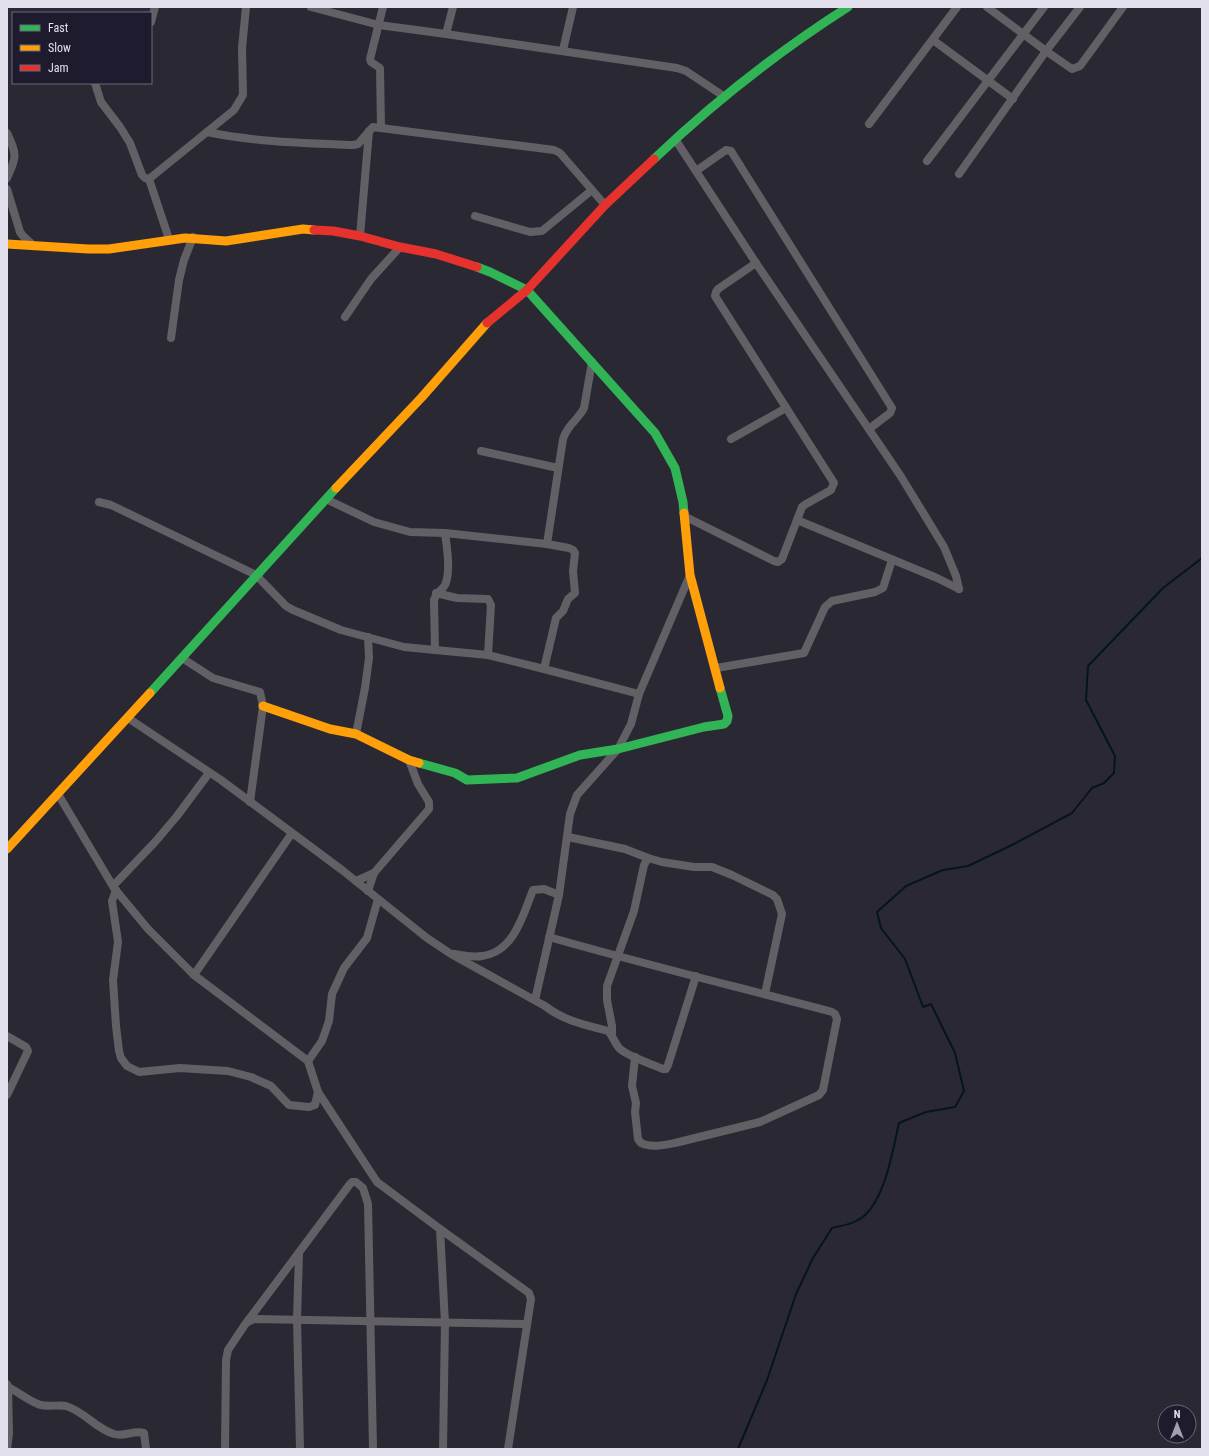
<svg xmlns="http://www.w3.org/2000/svg" width="1209" height="1456" viewBox="0 0 1209 1456" font-family="'Roboto Condensed',sans-serif">
  <rect width="100%" height="100%" fill="#2a2933"/>
  <g fill="none" stroke-linecap="round" stroke-linejoin="round">
    <path stroke="#04151c" stroke-width="2" d="M 738,1449 L 767,1380 L 796,1294 L 813,1258 L 832,1228 C 840,1226 849,1225 856,1221 C 884,1209 893,1149 899,1123 L 926,1112 L 955,1107 L 964,1091 L 955,1053 L 931,1004 L 923,1007 L 905,959 L 881,928 L 877,912 L 906,886 L 943,870 L 968,866 L 1012,845 L 1072,813 L 1092,788 L 1104,783 L 1114,773 L 1115,756 L 1086,700 L 1088,666 L 1163,588 L 1202,558"/>
    <g stroke="#636065" stroke-width="8">
      <path d="M 311,7 L 379,25 L 446,34 L 677,68 L 686,71 L 725,97"/>
      <path d="M 987,7 L 1046,51 L 1072,69 L 1080,66 L 1123,7"/>
      <path d="M 151,22 L 155,7"/>
      <path d="M 446,34 L 453,7"/>
      <path d="M 933,40 L 1013,99"/>
      <path d="M 563,50 L 573,7"/>
      <path d="M 95,83 L 101,102 L 120,127 L 130,143 L 142,175 L 145,178 L 149,179 L 169,239"/>
      <path d="M 869,124 L 957,7"/>
      <path d="M 381,127 L 380,68 L 371,62 L 370,59 L 383,7"/>
      <path d="M 207,132 C 255,142 303,143 353,145 L 358,144 L 373,127 L 554,150 L 560,153 L 605,205"/>
      <path d="M 7,133 C 17,155 17,156 7,178"/>
      <path d="M 675,139 L 756,263 L 900,475 L 944,547 L 956,576 L 959,589"/>
      <path d="M 927,161 L 1044,7"/>
      <path d="M 696,171 L 726,150 L 731,151 L 892,408 L 890,413 L 869,429"/>
      <path d="M 959,174 L 1046,51 L 1080,7"/>
      <path d="M 149,179 L 234,110 L 243,95 L 242,48 L 246,7"/>
      <path d="M 7,189 L 20,232 L 23,236 L 34,246"/>
      <path d="M 475,216 L 530,232 L 542,231 L 592,190"/>
      <path d="M 360,236 L 369,131"/>
      <path d="M 345,317 L 371,279 L 400,247"/>
      <path d="M 171,338 L 179,280 L 184,260 L 193,237"/>
      <path d="M 731,439 L 786,408"/>
      <path d="M 481,451 L 558,468"/>
      <path d="M 326,499 L 374,522 L 410,532 L 445,533 L 547,544 L 569,548 L 573,550 L 575,553 L 573,571 L 575,593 L 568,599 L 563,611 L 556,618 L 544,669"/>
      <path d="M 99,502 L 111,505 L 256,575 L 286,606 L 293,610 L 341,630 L 404,647 L 488,655 L 544,669 L 639,694"/>
      <path d="M 686,517 L 774,561 L 778,562 L 782,559 L 802,507 L 806,504 L 831,490 L 834,483 L 715,296 L 716,292 L 718,289 L 756,263"/>
      <path d="M 797,520 L 937,578 L 959,589"/>
      <path d="M 547,544 L 563,439 C 567,425 578,420 584,408 L 592,362"/>
      <path d="M 436,593 L 457,598 L 488,599 L 491,605 L 488,655"/>
      <path d="M 435,650 L 434,600 C 437,590 442,591 445,585 C 451,572 447,548 445,533"/>
      <path d="M 182,658 L 213,678 L 260,692 L 263,706 L 250,802"/>
      <path d="M 716,668 L 804,653 L 825,607 L 832,601 L 875,592 L 883,588 L 892,560"/>
      <path d="M 128,718 L 221,780 L 342,870 L 427,938 L 451,954 L 545,1006 C 564,1021 585,1025 608,1031 C 613,1036 615,1044 620,1049 C 629,1057 652,1064 663,1069 L 666,1069 L 668,1065 L 696,976"/>
      <path d="M 356,734 L 365,688 L 369,658 L 368,637"/>
      <path d="M 58,794 L 114,888 L 148,929 L 194,975 L 308,1061 L 318,1092 L 377,1182 L 440,1229 L 529,1293 L 531,1299 L 508,1449"/>
      <path d="M 568,837 L 625,849 L 648,858 L 662,862 L 694,867 L 712,867 L 732,875 L 773,895 L 777,899 L 782,914 L 765,994"/>
      <path d="M 356,881 L 374,873"/>
      <path d="M 113,886 L 155,842 L 177,816 L 209,773"/>
      <path d="M 116,890 L 112,901 L 118,942 L 113,980 L 116,1026 L 119,1051 L 121,1058 L 127,1066 L 139,1072 L 180,1068 L 228,1071 L 251,1077 L 271,1086 L 289,1105 L 309,1107 L 315,1105 L 318,1092"/>
      <path d="M 368,891 L 374,873 L 429,809 L 429,802 L 418,784 L 409,760"/>
      <path d="M 549,937 C 643,964 738,987 832,1012 L 835,1014 L 837,1019 L 823,1090 L 819,1095 L 760,1122 L 675,1143 C 665,1145 651,1148 641,1143 L 638,1139 L 635,1112 L 636,1103 L 632,1086 L 635,1057"/>
      <path d="M 454,954 C 463,955 473,958 482,956 C 514,952 523,915 533,890 L 544,889 L 559,895"/>
      <path d="M 194,975 L 292,833"/>
      <path d="M 535,1000 L 559,895 L 570,814 L 577,795 L 618,749 L 631,724 L 639,694 L 690,575"/>
      <path d="M 612,1035 L 612,1026 L 607,1000 L 607,986 L 634,911 L 644,865 L 648,858"/>
      <path d="M 7,1036 L 26,1047 L 28,1051 L 7,1095"/>
      <path d="M 308,1061 L 322,1041 L 329,1021 L 332,994 L 344,968 L 367,938 L 378,899"/>
      <path d="M 440,1229 L 445,1323 L 443,1449"/>
      <path d="M 299,1253 L 297,1319 L 300,1449"/>
      <path d="M 248,1322 L 254,1319 L 527,1324"/>
      <path d="M 8,1387 C 18,1392 28,1400 38,1404 C 47,1408 57,1404 66,1406 C 84,1411 96,1429 114,1434 C 124,1437 134,1430 144,1433 L 146,1449"/>
      <path d="M 7,1449 L 9,1433 L 8,1387 L 7,1384"/>
      <path d="M 225,1449 L 226,1360 L 228,1350 L 244,1326 L 350,1184 L 352,1182 L 356,1182 L 363,1188 L 368,1204 L 373,1449"/>
    </g>
    <g stroke="#30b455" stroke-width="9">
      <path d="M 654,159 C 713,103 779,51 848,7"/>
      <path d="M 477,267 L 490,272 L 527,290 L 655,433 L 675,468 L 683,502 L 684,513"/>
      <path d="M 150,693 L 336,488"/>
      <path d="M 419,763 L 455,773 L 467,780 L 517,778 L 580,755 L 618,749 L 704,727 L 724,724 L 727,721 L 728,716 L 720,688"/>
    </g>
    <g stroke="#ff9f0a" stroke-width="9">
      <path d="M 7,244 L 88,249 L 109,249 L 185,238 L 226,241 L 303,229 L 314,230"/>
      <path d="M 336,488 L 422,397 L 487,323"/>
      <path d="M 684,513 L 690,575 L 720,688"/>
      <path d="M 263,706 L 330,729 L 356,734 L 409,760 L 419,763"/>
      <path d="M 7,849 L 150,693"/>
    </g>
    <g stroke="#e5322d" stroke-width="9">
      <path d="M 314,230 L 333,231 L 360,236 L 400,247 L 436,254 L 477,267"/>
      <path d="M 487,323 L 527,290 L 605,205 L 654,159"/>
    </g>
  </g>
  <rect width="1209" height="1456" fill="none" stroke="#e1e0ec" stroke-width="16"/>
  <rect x="12" y="12" width="140" height="72" fill="#1d1b2d" stroke="#6b6a79"/>
  <rect x="20" y="25" width="20" height="6" fill="#30b455" stroke="#6b6a79"/>
  <text x="48" y="32" font-size="12" fill="#e1e0ec">Fast</text>
  <rect x="20" y="45" width="20" height="6" fill="#ff9f0a" stroke="#6b6a79"/>
  <text x="48" y="52" font-size="12" fill="#e1e0ec">Slow</text>
  <rect x="20" y="65" width="20" height="6" fill="#e5322d" stroke="#6b6a79"/>
  <text x="48" y="72" font-size="12" fill="#e1e0ec">Jam</text>
  <g transform="translate(1177 1424)"><circle r="19" fill="#1d1b2d" stroke="#6b6a79"/>
  <path d="M0-3L7 15L0 10L-7 15Z" fill="#a1a0ab"/>
  <text y="-6" font-size="11" font-weight="bold" text-anchor="middle" fill="#e1e0ec">N</text>
  </g>
</svg>
